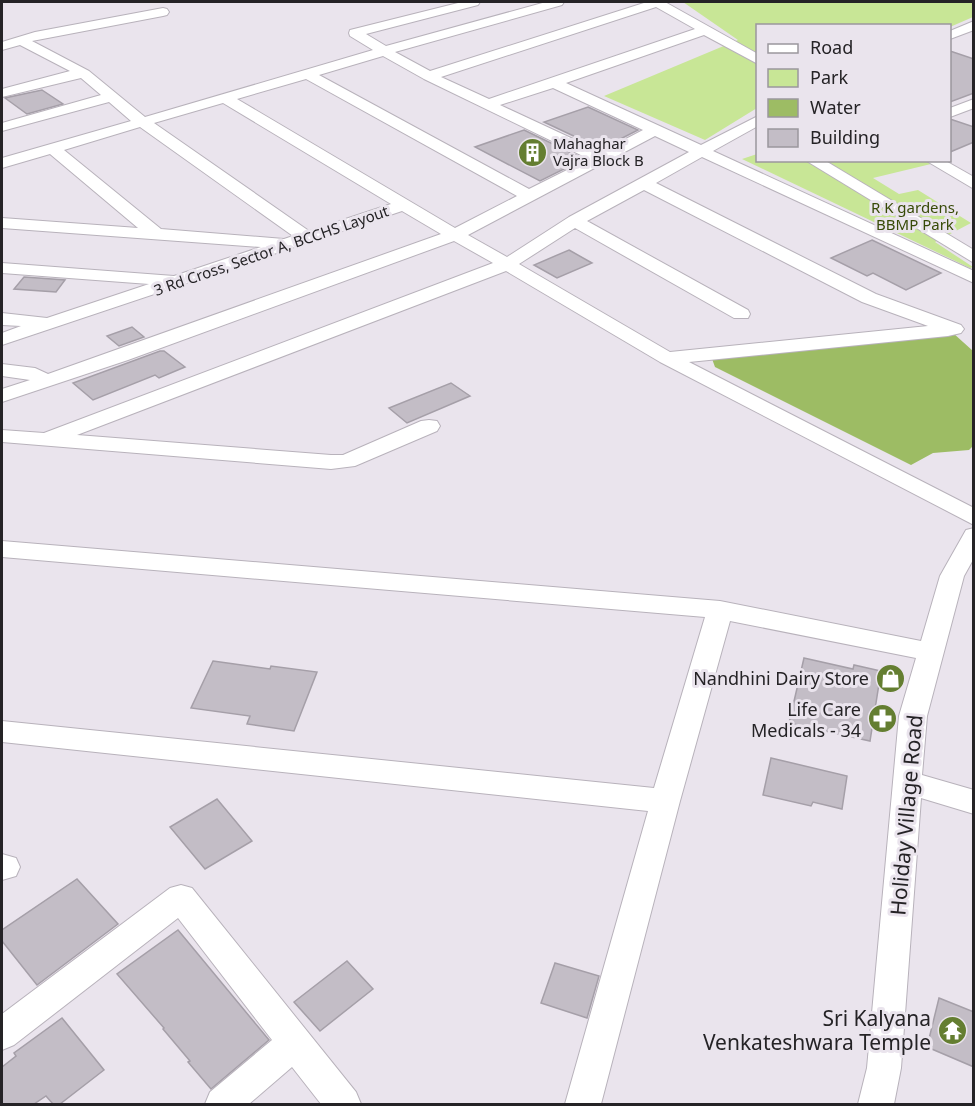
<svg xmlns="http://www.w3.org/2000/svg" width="975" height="1106" viewBox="0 0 975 1106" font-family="'Noto Sans',sans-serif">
  <rect width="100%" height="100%" fill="#eae4ed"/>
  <g fill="#c8e696">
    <path d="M 683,2 L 973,2 L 973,17 L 950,27 L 758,26 L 757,108 L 705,140 L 604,96 L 738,40 Z"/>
    <path d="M 757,154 L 758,160 L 925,161 L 931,164 L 873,178 L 899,194 L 918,190 L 971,223 L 935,242 L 973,267 L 970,268 L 742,159 Z"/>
  </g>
  <path fill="#9dbc64" d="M 953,333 L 973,351 L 973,446 L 969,450 L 933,453 L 911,465 L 715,367 L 711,356 Z"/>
  <g fill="#c3bdc6" stroke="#a59fa8" stroke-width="1.5">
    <path d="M 950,51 L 974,59 L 974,93 L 950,102 Z"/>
    <path d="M 42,90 L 63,104 L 27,114 L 5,98 Z"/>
    <path d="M 588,107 L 638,130 L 601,149 L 544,122 Z"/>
    <path d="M 950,119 L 974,127 L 974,142 L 950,152 Z"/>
    <path d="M 524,130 L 584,159 L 540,181 L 475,147 Z"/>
    <path d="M 872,240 L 941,273 L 906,290 L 873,273 L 867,276 L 831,258 Z"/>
    <path d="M 569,250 L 592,263 L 557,278 L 534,265 Z"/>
    <path d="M 24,277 L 65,280 L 56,292 L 14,289 Z"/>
    <path d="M 132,327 L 144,337 L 119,346 L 107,336 Z"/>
    <path d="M 160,351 L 164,351 L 185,367 L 159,378 L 155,375 L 93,400 L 73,383 Z"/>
    <path d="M 451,383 L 470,396 L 407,423 L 389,408 Z"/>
    <path d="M 804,658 L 853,669 L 854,665 L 881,671 L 870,741 L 789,723 Z"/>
    <path d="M 213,661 L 270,669 L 271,666 L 317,672 L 294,731 L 247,724 L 250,716 L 191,708 Z"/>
    <path d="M 771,758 L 847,776 L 842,809 L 813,802 L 811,806 L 763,795 Z"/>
    <path d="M 217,799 L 252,841 L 205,869 L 170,827 Z"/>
    <path d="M 77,879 L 118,924 L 37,985 L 2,941 L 2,930 Z"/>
    <path d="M 178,930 L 269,1040 L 211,1089 L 188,1062 L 190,1061 L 163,1029 L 164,1028 L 117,974 Z"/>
    <path d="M 347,961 L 373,989 L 320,1031 L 294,1002 Z"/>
    <path d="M 555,963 L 599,976 L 587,1018 L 541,1003 Z"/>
    <path d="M 939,998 L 974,1012 L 974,1067 L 927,1047 Z"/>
    <path d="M 62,1018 L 104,1070 L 60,1104 L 53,1104 L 46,1096 L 34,1104 L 2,1104 L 2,1067 L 16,1056 L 14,1053 Z"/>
  </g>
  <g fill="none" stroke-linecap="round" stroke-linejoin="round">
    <defs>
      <g id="minor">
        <path d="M 462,2 L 480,2 L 478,5 L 366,34 L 386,46 L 546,2 L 564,2 L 562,5 L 395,52 L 430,71 L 647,2 L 665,2 L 758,54 L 758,64 L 704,35 L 566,83 L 701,145 L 758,116 L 758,126 L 713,151 L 974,271 L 974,283 L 702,157 L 656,183 L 876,294 L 961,325 L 964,329 L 961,333 L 948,336 L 689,362 L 974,508 L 974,525 L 660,362 L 506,271 L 77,435 L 331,455 L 343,455 L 421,421 L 429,420 L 437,421 L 440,426 L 437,431 L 355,466 L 331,469 L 2,442 L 2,430 L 44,433 L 493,263 L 454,241 L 128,360 L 2,402 L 2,389 L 30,380 L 2,376 L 2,364 L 35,368 L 48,374 L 441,234 L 402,211 L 2,345 L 2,333 L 21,326 L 2,325 L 2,313 L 47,318 L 149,284 L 2,273 L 2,263 L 174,276 L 261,247 L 2,228 L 2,218 L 138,228 L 50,154 L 2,168 L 2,158 L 131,121 L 109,102 L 2,131 L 2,123 L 101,95 L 81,78 L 2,97 L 2,89 L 70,71 L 20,45 L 2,50 L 2,42 L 35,32 L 163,8 L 167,9 L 169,12 L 167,15 L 163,16 L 32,41 L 89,71 L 145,117 L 373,50 L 350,36 L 349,33 L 350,30 ZM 656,7 L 695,29 L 489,99 L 441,77 ZM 383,56 L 424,79 L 589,159 L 529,189 L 319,75 ZM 306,79 L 517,196 L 455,228 L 237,99 ZM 553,88 L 643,130 L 601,152 L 500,105 ZM 223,103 L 391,204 L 309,231 L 154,123 ZM 140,127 L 293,236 L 284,239 L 161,229 L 64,150 ZM 655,136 L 689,152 L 569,217 L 507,257 L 468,235 ZM 644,190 L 862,302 L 928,326 L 670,352 L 519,264 L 575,228 L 734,318 L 748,318 L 750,314 L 748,310 L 587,221 Z"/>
        <path d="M 974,21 L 974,30 L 950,39 L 950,31 Z"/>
        <path d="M 974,99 L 974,108 L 950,117 L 950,108 Z"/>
        <path d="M 805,160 L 824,160 L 974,250 L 974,263 Z"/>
        <path d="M 925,160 L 944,160 L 974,177 L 974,189 Z"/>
        <path d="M 974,528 L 974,558 L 964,576 L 927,716 L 922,775 L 974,790 L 974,814 L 921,798 L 901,1068 L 894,1104 L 858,1104 L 867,1068 L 899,716 L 916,658 L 730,621 L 680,801 L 601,1104 L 565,1104 L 648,811 L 2,742 L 2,721 L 654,788 L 705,617 L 2,557 L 2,541 L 720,601 L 921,641 L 940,576 L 966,530 Z"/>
        <path d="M 2,854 L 16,858 L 20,867 L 16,876 L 2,880 Z"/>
        <path d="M 181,885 L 192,888 L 356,1092 L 361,1104 L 321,1104 L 292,1067 L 249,1104 L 205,1104 L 210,1092 L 272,1040 L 178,918 L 14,1045 L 2,1050 L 2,1014 L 170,888 Z"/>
      </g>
    </defs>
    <use href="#minor" stroke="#b8b2bb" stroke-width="2"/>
    <use href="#minor" fill="#fff" fill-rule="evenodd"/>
  </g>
  <defs>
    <symbol id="building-disc" viewBox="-11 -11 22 22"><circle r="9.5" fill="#647e31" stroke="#eae4ed"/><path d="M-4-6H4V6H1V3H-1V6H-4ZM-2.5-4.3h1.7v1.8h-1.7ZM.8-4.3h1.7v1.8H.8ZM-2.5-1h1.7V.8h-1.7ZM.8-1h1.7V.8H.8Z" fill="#fff"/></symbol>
    <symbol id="shop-disc" viewBox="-11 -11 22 22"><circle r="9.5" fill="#647e31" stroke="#eae4ed"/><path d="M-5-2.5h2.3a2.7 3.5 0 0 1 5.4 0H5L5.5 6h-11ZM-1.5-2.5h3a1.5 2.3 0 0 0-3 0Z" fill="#fff"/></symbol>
    <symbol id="pharmacy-disc" viewBox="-11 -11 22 22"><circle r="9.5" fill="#647e31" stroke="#eae4ed"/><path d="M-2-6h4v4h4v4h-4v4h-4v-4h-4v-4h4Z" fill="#fff"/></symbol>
    <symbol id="temple-disc" viewBox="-11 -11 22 22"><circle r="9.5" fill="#647e31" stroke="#eae4ed"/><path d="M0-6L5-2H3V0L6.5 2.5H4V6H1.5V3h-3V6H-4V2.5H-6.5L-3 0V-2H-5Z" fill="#fff"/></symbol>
  </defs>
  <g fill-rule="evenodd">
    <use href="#building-disc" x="516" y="136" width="33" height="33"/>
    <use href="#shop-disc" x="874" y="662" width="33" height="33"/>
    <use href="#pharmacy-disc" x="866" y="702" width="33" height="33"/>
    <use href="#temple-disc" x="936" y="1014" width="33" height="33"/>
  </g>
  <g text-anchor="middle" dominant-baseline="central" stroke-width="6" stroke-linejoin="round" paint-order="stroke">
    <g font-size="15" fill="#252326" stroke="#eae4ed" text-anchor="start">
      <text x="553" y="143">Mahaghar<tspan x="553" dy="17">Vajra Block B</tspan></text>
    </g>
    <g font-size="15" fill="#374a07" stroke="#eae4ed">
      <text x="915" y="207">R K gardens,<tspan x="915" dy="17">BBMP Park</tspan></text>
    </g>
    <g font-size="15" fill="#252326" stroke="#eae4ed">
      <text transform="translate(271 250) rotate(-19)">3 Rd Cross, Sector A, BCCHS Layout</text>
    </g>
    <g font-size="18" fill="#252326" stroke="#eae4ed" text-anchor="end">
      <text x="869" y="678">Nandhini Dairy Store</text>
      <text x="861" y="709">Life Care<tspan x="861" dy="21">Medicals - 34</tspan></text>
    </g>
    <g font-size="21" fill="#252326" stroke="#eae4ed">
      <text transform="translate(906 815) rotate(-85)">Holiday Village Road</text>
    </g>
    <g font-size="21" fill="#252326" stroke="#eae4ed" text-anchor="end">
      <text x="931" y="1018">Sri Kalyana<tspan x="931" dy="24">Venkateshwara Temple</tspan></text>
    </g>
  </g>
  <rect width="975" height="1106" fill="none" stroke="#252326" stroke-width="6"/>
  <rect x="756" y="24" width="195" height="138" fill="#eae4ed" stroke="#9b979d" stroke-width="1.5"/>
  <rect x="768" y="44" width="30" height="9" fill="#ffffff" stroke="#9b979d" stroke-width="1.5"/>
  <text x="810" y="54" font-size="18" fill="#252326">Road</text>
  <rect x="768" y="69" width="30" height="18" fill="#c8e696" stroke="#9b979d" stroke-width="1.5"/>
  <text x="810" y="84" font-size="18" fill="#252326">Park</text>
  <rect x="768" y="99" width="30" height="18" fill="#9dbc64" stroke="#9b979d" stroke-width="1.5"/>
  <text x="810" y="114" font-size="18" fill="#252326">Water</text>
  <rect x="768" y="129" width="30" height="18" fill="#c3bdc6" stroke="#9b979d" stroke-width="1.5"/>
  <text x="810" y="144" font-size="18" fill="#252326">Building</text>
</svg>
